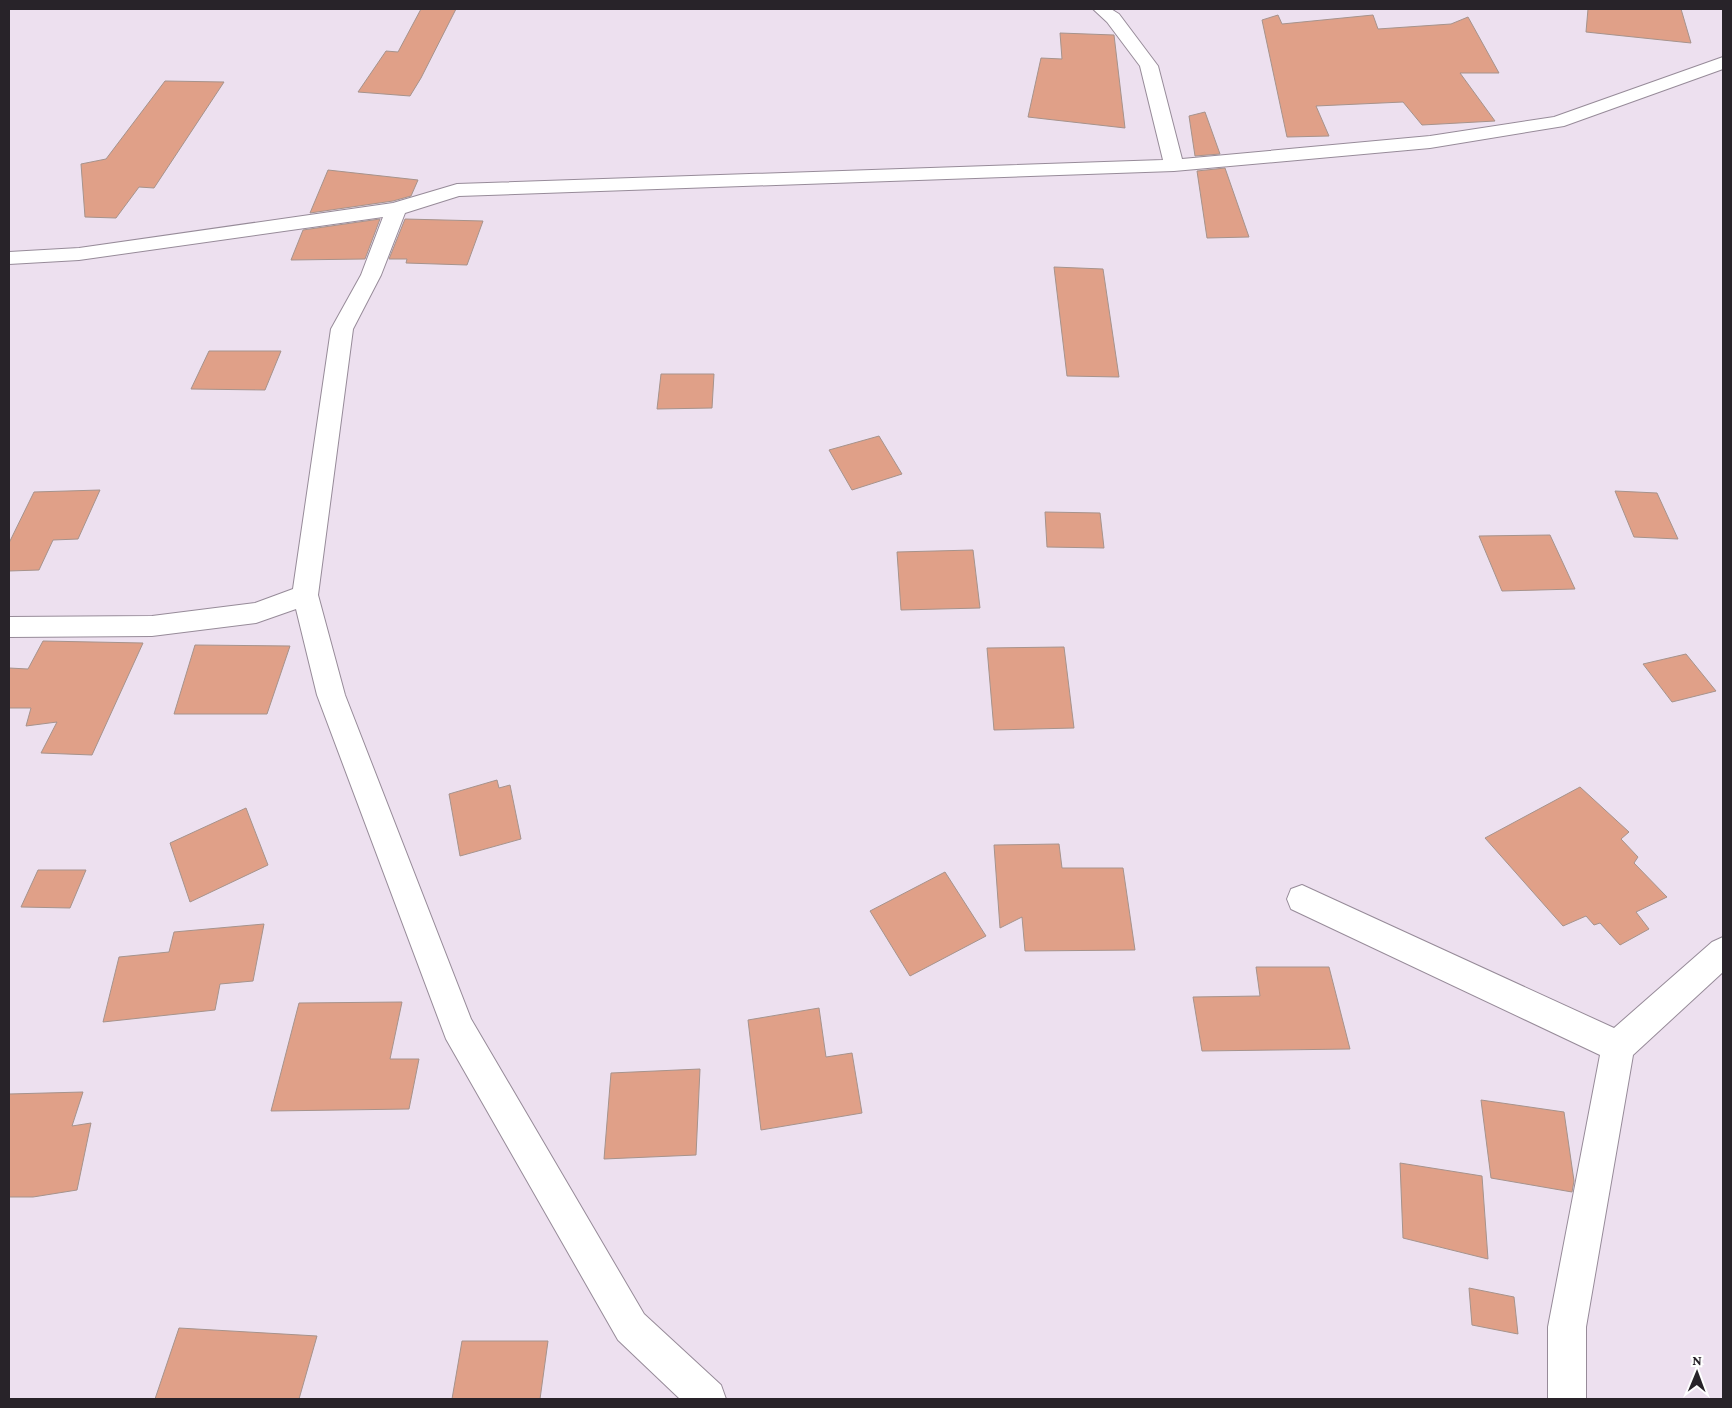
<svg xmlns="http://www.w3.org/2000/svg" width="1732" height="1408" viewBox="0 0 1732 1408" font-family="'Crimson Pro',serif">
  <rect width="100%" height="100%" fill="#ede0ef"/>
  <g fill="#e0a088" stroke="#a6938c">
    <path d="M 421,9 L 456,9 L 421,78 L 410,96 L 358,92 L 386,51 L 398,52 Z"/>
    <path d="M 1588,9 L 1681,9 L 1691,43 L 1586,32 Z"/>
    <path d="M 1278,15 L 1282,24 L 1373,15 L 1378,29 L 1451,24 L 1468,17 L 1499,73 L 1460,73 L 1495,121 L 1422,125 L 1403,102 L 1316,106 L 1329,136 L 1287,137 L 1262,20 Z"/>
    <path d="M 1060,33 L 1114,35 L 1125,128 L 1028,117 L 1041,58 L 1062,59 Z"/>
    <path d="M 165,81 L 224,82 L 154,188 L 139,187 L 116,218 L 85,217 L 81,164 L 106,159 Z"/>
    <path d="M 1205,112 L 1220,154 L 1195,156 L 1189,116 Z"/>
    <path d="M 1225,168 L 1249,237 L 1207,238 L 1197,171 Z"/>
    <path d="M 328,170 L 418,180 L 411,196 L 393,201 L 310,213 Z"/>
    <path d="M 380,219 L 365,259 L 291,260 L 303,230 Z"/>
    <path d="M 405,219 L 483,221 L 467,265 L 406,263 L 407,259 L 389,259 Z"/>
    <path d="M 1054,267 L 1103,269 L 1119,377 L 1067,376 Z"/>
    <path d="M 209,351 L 281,351 L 265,390 L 191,389 Z"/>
    <path d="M 661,374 L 714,374 L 712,408 L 657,409 Z"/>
    <path d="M 879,436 L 902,474 L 852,490 L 829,450 Z"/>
    <path d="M 100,490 L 78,539 L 53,540 L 39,570 L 9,571 L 9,543 L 34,492 Z"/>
    <path d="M 1615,491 L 1657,493 L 1678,539 L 1634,537 Z"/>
    <path d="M 1045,512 L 1100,513 L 1104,548 L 1047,547 Z"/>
    <path d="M 1550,535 L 1575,589 L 1502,591 L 1479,536 Z"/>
    <path d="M 973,550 L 980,608 L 901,610 L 897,552 Z"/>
    <path d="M 43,641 L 143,643 L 92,755 L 41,753 L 57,722 L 26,726 L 31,708 L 9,708 L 9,668 L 28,669 Z"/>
    <path d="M 195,645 L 290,646 L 267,714 L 174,714 Z"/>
    <path d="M 1064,647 L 1074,728 L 994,730 L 987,648 Z"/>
    <path d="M 1686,654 L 1716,691 L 1672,702 L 1643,664 Z"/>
    <path d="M 497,780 L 499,788 L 510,785 L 521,839 L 460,856 L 449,794 Z"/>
    <path d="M 1580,787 L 1629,832 L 1621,839 L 1638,857 L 1634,863 L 1667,897 L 1636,912 L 1649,929 L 1620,945 L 1600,923 L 1594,925 L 1586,916 L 1563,926 L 1485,838 Z"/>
    <path d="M 246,808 L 268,865 L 190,902 L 170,843 Z"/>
    <path d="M 1059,844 L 1062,868 L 1123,868 L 1135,950 L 1025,951 L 1022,917 L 1000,928 L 994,845 Z"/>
    <path d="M 38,870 L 86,870 L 70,908 L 21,907 Z"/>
    <path d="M 945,872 L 986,936 L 910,976 L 870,911 Z"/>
    <path d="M 264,924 L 253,981 L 220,984 L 215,1010 L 103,1022 L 119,957 L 169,952 L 174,932 Z"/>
    <path d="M 1256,967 L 1329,967 L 1350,1049 L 1202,1051 L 1193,997 L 1260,996 Z"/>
    <path d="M 402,1002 L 390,1059 L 419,1059 L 409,1109 L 271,1111 L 299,1003 Z"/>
    <path d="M 819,1008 L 826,1057 L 852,1053 L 862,1113 L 761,1130 L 748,1020 Z"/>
    <path d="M 700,1069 L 696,1155 L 604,1159 L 611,1073 Z"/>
    <path d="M 83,1092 L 72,1126 L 91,1123 L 77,1190 L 33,1197 L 9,1197 L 9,1094 Z"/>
    <path d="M 1481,1100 L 1564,1112 L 1574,1181 L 1572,1192 L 1491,1178 Z"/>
    <path d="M 1400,1163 L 1482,1176 L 1488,1259 L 1403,1238 Z"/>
    <path d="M 1469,1288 L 1514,1297 L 1518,1334 L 1472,1325 Z"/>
    <path d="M 179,1328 L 317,1336 L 299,1399 L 155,1399 Z"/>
    <path d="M 462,1341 L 548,1341 L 540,1399 L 452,1399 Z"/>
  </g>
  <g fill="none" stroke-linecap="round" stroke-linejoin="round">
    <defs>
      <g id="street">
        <path d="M 1093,9 L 1111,9 L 1119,14 L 1158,66 L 1182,159 L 1430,136 L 1554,117 L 1723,57 L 1723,69 L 1564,126 L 1430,148 L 1174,171 L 459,196 L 405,213 L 381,275 L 353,329 L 318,595 L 345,695 L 471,1019 L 644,1314 L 721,1385 L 726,1399 L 680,1399 L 618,1340 L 446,1039 L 317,695 L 296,609 L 256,623 L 152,636 L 9,637 L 9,617 L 152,616 L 255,603 L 293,589 L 331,329 L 361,275 L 383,217 L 79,260 L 9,264 L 9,252 L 79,248 L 393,203 L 457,184 L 1163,160 L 1140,66 L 1107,22 Z"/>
        <path d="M 1302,885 L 1614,1028 L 1712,942 L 1723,937 L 1723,972 L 1633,1055 L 1586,1327 L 1586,1399 L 1548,1399 L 1548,1327 L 1600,1055 L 1291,909 L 1287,899 L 1291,889 Z"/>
      </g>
    </defs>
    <use href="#street" stroke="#978b99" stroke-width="2"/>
    <use href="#street" fill="#fff" fill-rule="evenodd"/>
  </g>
  <rect width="1732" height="1408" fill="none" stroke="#282329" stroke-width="20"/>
  <g transform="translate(1697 1373) rotate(1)" stroke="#ffffff" stroke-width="4" paint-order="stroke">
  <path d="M0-4L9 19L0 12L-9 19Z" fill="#282329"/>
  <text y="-8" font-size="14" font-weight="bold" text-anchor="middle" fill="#282329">N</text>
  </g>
</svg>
